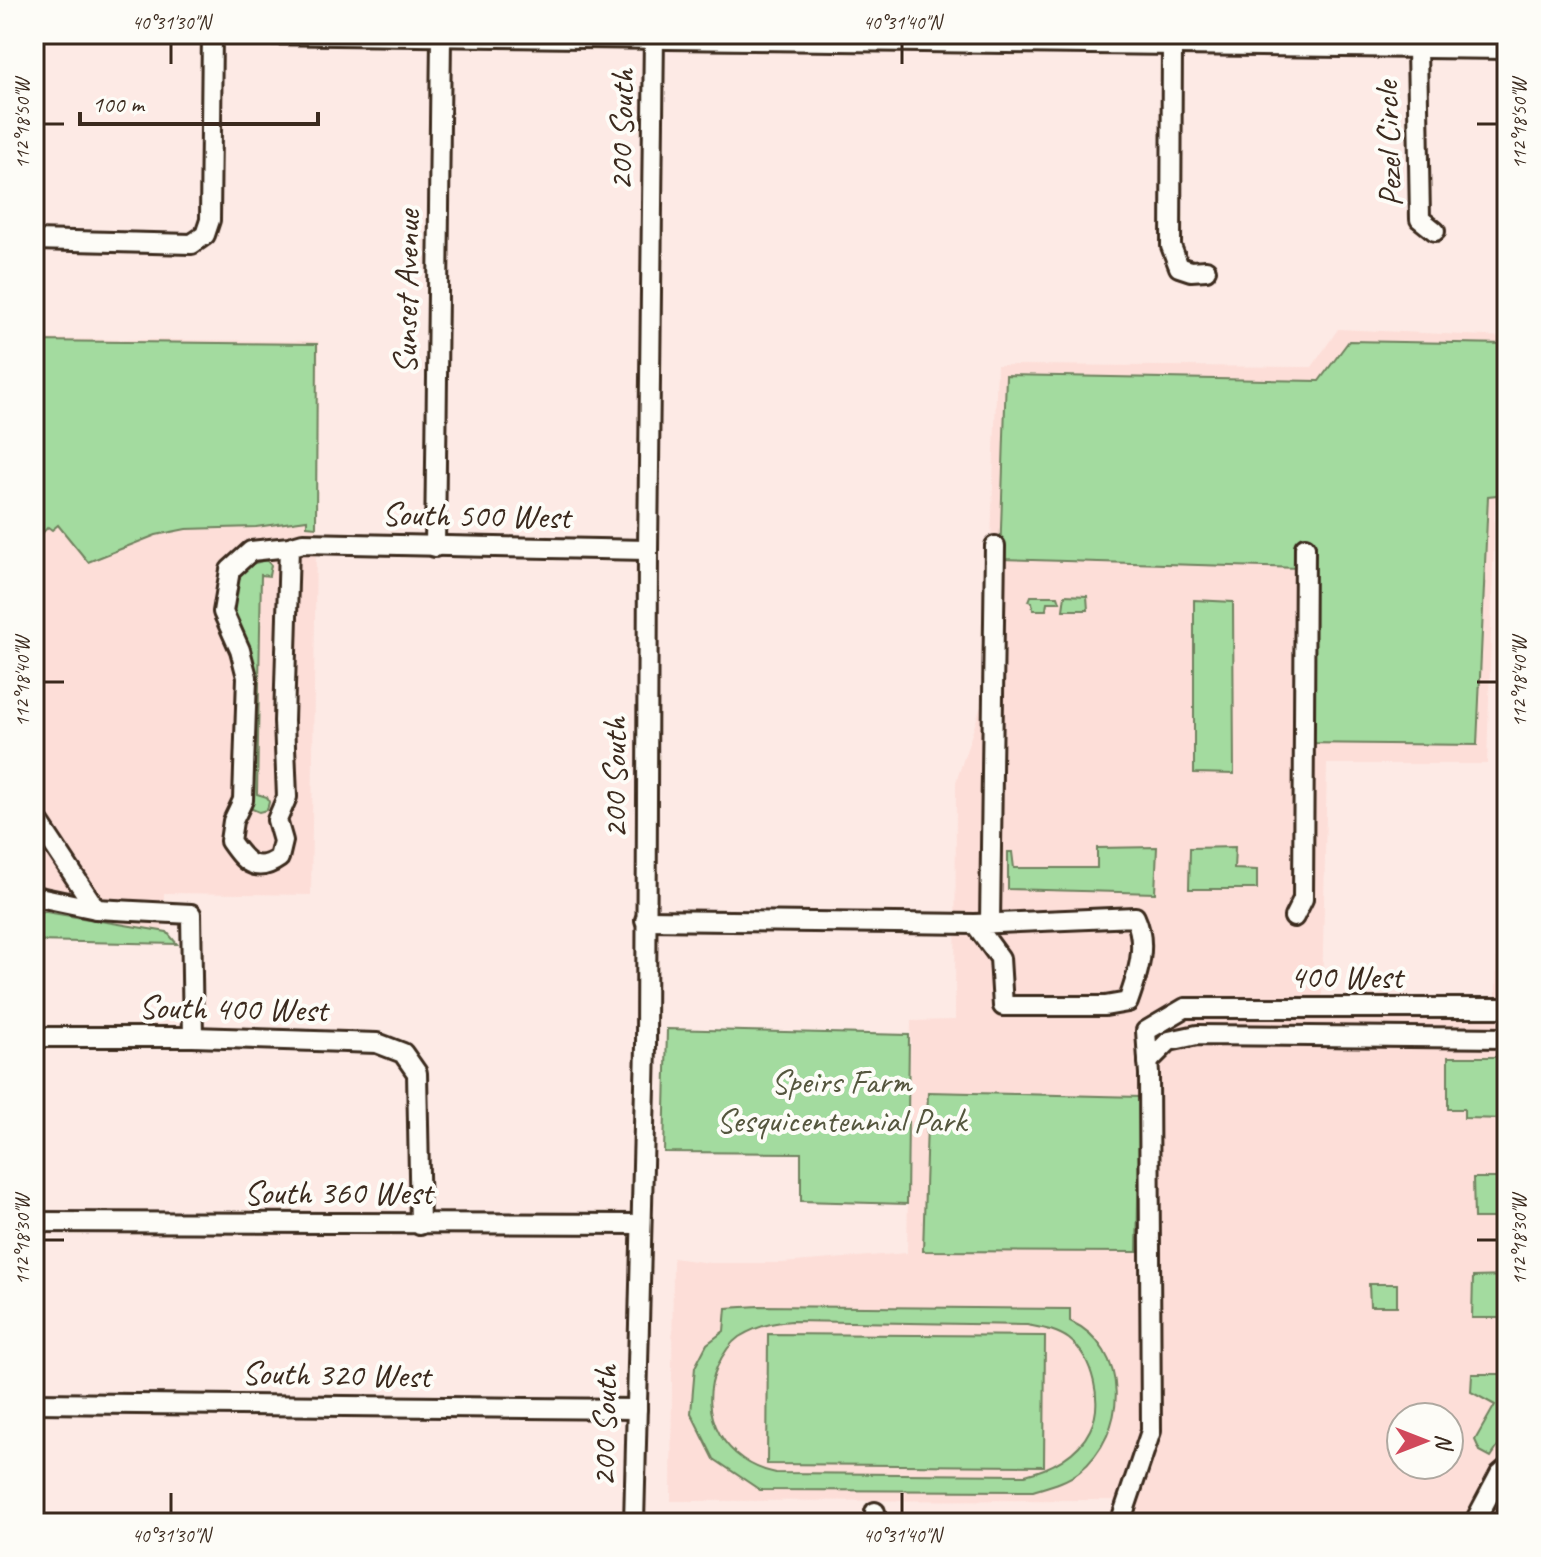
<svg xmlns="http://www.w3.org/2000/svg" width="1541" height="1557" viewBox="0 0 1541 1557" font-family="Caveat,sans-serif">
  <rect width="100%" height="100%" fill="#fdeae5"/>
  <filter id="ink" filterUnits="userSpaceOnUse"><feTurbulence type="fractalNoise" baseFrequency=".0125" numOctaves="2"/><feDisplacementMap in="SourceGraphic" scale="16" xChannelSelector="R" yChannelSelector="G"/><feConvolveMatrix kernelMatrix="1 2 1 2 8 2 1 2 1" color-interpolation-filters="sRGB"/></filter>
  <g filter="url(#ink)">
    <g fill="#fdded8" fill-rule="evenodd">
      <path d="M 1338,329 L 1507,337 L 1507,502 L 1495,503 L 1487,764 L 1327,764 L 1322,996 L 1496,997 L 1498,855 L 1507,855 L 1507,1523 L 1114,1523 L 1114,1500 L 671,1501 L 673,1258 L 710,1263 L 782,1263 L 907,1253 L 911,1021 L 955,1020 L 956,782 L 986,691 L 997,365 L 1312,367 ZM 1401,1417 L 1449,1417 L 1449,1465 L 1401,1465 Z"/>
      <path d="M 34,339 L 319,341 L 311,895 L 164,893 L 163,941 L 34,939 Z"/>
    </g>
    <g fill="#a3db9f" stroke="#6f825e" stroke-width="2" fill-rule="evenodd">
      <path d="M 34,341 L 317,344 L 316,527 L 307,526 L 307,520 L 256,527 L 186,529 L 156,535 L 88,562 L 58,525 L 52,530 L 48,527 L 34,542 Z"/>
      <path d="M 1349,341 L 1507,344 L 1507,494 L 1488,496 L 1477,745 L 1298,743 L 1299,568 L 1000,559 L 1006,375 L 1319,381 Z"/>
      <path d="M 266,560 L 271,565 L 269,576 L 261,575 L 257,794 L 267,797 L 269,802 L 267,810 L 259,812 L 250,808 L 250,651 L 232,618 L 233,594 L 237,577 L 248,565 Z"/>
      <path d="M 1065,595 L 1087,596 L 1088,610 L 1063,610 Z"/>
      <path d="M 1031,596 L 1058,596 L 1060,602 L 1047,602 L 1046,610 L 1033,610 L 1032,602 L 1029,601 Z"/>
      <path d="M 1194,600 L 1233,602 L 1234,774 L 1194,773 Z"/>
      <path d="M 1157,847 L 1155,893 L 1008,889 L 1008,852 L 1012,852 L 1014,868 L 1097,868 L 1097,848 Z"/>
      <path d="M 1235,847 L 1234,869 L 1257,870 L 1257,889 L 1189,889 L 1190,848 Z"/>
      <path d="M 34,910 L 167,932 L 177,944 L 34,941 Z"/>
      <path d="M 667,1029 L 909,1035 L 907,1204 L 801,1201 L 801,1153 L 664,1152 Z"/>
      <path d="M 1448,1057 L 1507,1057 L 1507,1119 L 1464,1118 L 1464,1109 L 1448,1109 Z"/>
      <path d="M 928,1092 L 1140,1097 L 1137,1252 L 923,1251 Z"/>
      <path d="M 1473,1178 L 1507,1178 L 1507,1218 L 1474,1218 Z"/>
      <path d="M 1507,1276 L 1507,1318 L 1472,1318 L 1473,1277 Z"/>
      <path d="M 1369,1284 L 1397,1284 L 1397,1306 L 1370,1306 Z"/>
      <path d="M 759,1306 L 1070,1309 L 1070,1321 C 1131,1349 1128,1433 1079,1472 C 1066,1482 1049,1486 1033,1491 L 760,1490 L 714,1459 L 691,1413 L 695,1367 L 707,1344 L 724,1331 L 726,1308 ZM 792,1321 L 1027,1325 C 1042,1328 1057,1330 1069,1339 C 1093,1358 1104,1403 1090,1430 C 1078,1455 1050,1469 1025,1475 L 776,1473 C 726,1463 696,1415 717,1367 C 722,1356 729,1344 739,1337 C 755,1327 773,1322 792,1321 Z"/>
      <path d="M 768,1334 L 1045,1336 L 1044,1466 L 767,1464 Z"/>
      <path d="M 1472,1374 L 1507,1374 L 1507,1433 L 1491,1457 L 1480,1451 L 1475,1440 L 1495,1405 L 1471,1392 Z"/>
    </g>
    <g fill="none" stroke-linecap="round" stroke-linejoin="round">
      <defs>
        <g id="minor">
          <path d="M 254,34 L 1507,49"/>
          <path d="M 1172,43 L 1171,246 L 1179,267 L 1191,271 L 1206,270"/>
          <path d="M 1417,48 L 1420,219 L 1435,231"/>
          <path d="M 34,240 L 192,244 L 205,235 L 210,220 L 212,34"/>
          <path d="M 289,547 L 251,551 L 230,570 L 223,612 L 240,650 L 247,677 L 243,800 L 233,821 L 230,841 C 244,861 255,875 279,858 L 283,841 L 277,820 L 287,797 L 284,721 L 289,547 L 303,543 L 648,550"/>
          <path d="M 435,547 L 441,38"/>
          <path d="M 34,815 L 96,909"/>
          <path d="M 34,896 L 96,909 L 191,914 L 193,1037"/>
          <path d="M 1294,917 L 1303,899 L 1305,547"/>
          <path d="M 645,920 L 975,924 L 1135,917 C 1148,945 1138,974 1128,1002 L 1105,1006 L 1003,1006 L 1000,958 L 975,924"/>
          <path d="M 990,923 L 995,546"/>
          <path d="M 34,1037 L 193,1037 L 377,1043 L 403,1053 L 417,1073 L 420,1225"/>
          <path d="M 1148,1062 L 1169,1041 L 1197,1035 L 1507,1038"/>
          <path d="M 34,1222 L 641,1224"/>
          <path d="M 34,1403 L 637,1409"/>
          <path d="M 634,1523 L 646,1046 L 648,550 L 654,34"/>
          <path d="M 875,1523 L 875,1512"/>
          <path d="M 1120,1523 L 1151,1431 L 1149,1074 L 1146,1031 L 1185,1008 L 1507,1008"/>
          <path d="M 1474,1523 L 1500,1474 L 1507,1468"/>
        </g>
      </defs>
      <use href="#minor" stroke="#3b2a1e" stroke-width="24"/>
      <use href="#minor" stroke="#fdfcf7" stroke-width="18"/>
    </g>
  </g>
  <path fill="none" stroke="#3b2a1e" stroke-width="3" d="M 171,44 L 171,64M 902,44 L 902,64M 44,124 L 64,124M 1477,124 L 1497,124M 44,682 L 64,682M 1477,682 L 1497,682M 44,1240 L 64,1240M 1477,1240 L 1497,1240M 171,1493 L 171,1513M 902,1493 L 902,1513"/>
  <g text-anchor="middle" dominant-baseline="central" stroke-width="8" stroke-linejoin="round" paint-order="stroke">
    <g font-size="34" fill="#3b2a1e" stroke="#fdfcf7">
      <text transform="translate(621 130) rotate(-89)">200 South</text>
      <text transform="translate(1388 144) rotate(-92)">Pezel Circle</text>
      <text transform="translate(406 292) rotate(-89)">Sunset Avenue</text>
      <text transform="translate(476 515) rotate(1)">South 500 West</text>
      <text transform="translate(614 778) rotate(-90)">200 South</text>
      <text x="1346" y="976">400 West</text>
      <text transform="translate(233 1008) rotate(1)">South 400 West</text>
      <text x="338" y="1192">South 360 West</text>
      <text transform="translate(336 1374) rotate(1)">South 320 West</text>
      <text transform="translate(604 1426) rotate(-89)">200 South</text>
    </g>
    <g font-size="34" fill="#55563e" stroke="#fdfcf7">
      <text x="841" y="1081">Speirs Farm<tspan x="841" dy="39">Sesquicentennial Park</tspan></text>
    </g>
  </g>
  <rect width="1541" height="1557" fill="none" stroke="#fdfcf7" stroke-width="88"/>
  <g transform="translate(1425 1441) rotate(90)"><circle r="38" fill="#fdfcf7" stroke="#afa8a0" stroke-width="2"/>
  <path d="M0-6L14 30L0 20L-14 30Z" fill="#d1495b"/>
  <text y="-12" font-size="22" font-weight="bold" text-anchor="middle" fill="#3b2a1e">N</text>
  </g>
  <path d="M80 112v12h238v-12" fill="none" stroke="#3b2a1e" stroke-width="4"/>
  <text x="92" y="112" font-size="24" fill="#3b2a1e" stroke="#fdfcf7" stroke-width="6" paint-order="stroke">100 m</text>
  <rect x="44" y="44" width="1453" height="1469" fill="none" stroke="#3b2a1e" stroke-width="3"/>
  <g font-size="20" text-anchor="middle" fill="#3b2a1e">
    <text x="171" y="29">40°31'30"N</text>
    <text x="902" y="29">40°31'40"N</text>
    <text transform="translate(1519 124) rotate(-90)" y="7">112°18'50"W</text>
    <text transform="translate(22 124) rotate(-90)" y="7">112°18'50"W</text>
    <text transform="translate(1519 682) rotate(-90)" y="7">112°18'40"W</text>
    <text transform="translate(22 682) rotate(-90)" y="7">112°18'40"W</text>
    <text transform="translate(22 1240) rotate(-90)" y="7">112°18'30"W</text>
    <text transform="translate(1519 1240) rotate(-90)" y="7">112°18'30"W</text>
    <text x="171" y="1542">40°31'30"N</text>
    <text x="902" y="1542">40°31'40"N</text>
  </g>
</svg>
